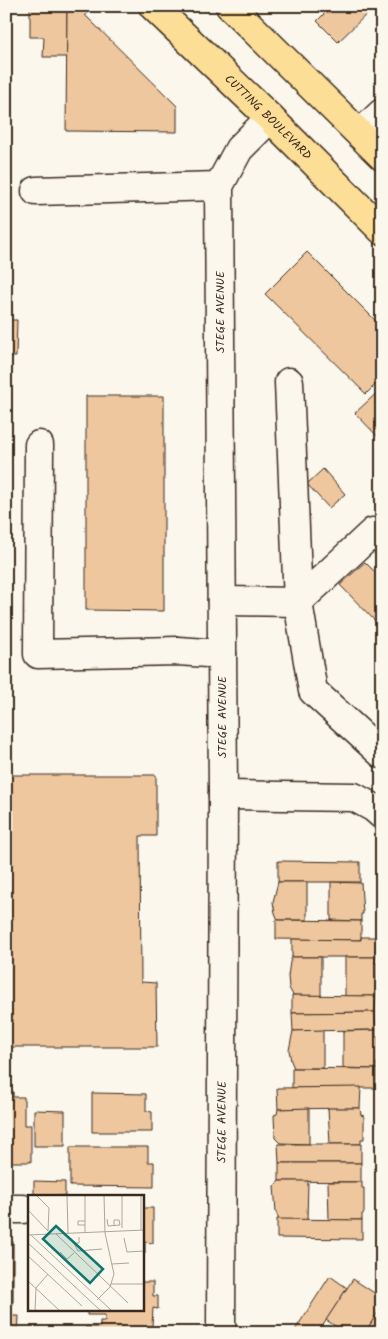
<svg xmlns="http://www.w3.org/2000/svg" width="388" height="1339" viewBox="0 0 388 1339" font-family="Kalam,sans-serif">
  <rect width="100%" height="100%" fill="#fbf7ec"/>
  <filter id="ink" filterUnits="userSpaceOnUse"><feTurbulence type="fractalNoise" baseFrequency=".02" numOctaves="2"/><feDisplacementMap in="SourceGraphic" scale="10" xChannelSelector="R" yChannelSelector="G"/><feConvolveMatrix kernelMatrix="1 2 1 2 8 2 1 2 1" color-interpolation-filters="sRGB"/></filter>
  <g filter="url(#ink)">
    <g fill="#eec79e" stroke="#3b2a1e">
      <path d="M 30,6 L 67,6 L 67,57 L 43,57 L 44,37 L 30,37 Z"/>
      <path d="M 67,6 L 88,6 L 91,9 L 85,15 L 177,106 L 177,132 L 66,131 Z"/>
      <path d="M 332,6 L 375,6 L 338,42 L 317,21 Z"/>
      <path d="M 307,252 L 382,327 L 382,378 L 366,394 L 265,294 Z"/>
      <path d="M 6,320 L 17,320 L 16,357 L 6,357 Z"/>
      <path d="M 381,389 L 382,390 L 382,441 L 355,413 Z"/>
      <path d="M 86,396 L 164,396 L 164,611 L 86,610 Z"/>
      <path d="M 323,469 L 345,494 L 329,508 L 307,484 Z"/>
      <path d="M 365,562 L 382,579 L 382,628 L 340,585 Z"/>
      <path d="M 6,775 L 156,775 L 156,836 L 140,836 L 141,982 L 156,983 L 157,1047 L 6,1047 Z"/>
      <path d="M 278,861 L 360,862 L 360,882 L 278,882 Z"/>
      <path d="M 278,882 L 307,882 L 307,920 L 278,920 L 275,913 L 273,902 Z"/>
      <path d="M 331,882 L 361,883 L 363,914 L 361,914 L 361,921 L 331,920 Z"/>
      <path d="M 276,920 L 361,921 L 361,940 L 276,939 Z"/>
      <path d="M 361,937 L 376,937 L 376,957 L 292,957 L 292,939 L 361,940 Z"/>
      <path d="M 292,957 L 321,957 L 321,996 L 293,995 L 289,988 L 288,976 L 290,962 Z"/>
      <path d="M 345,957 L 376,957 L 375,963 L 377,963 L 376,996 L 345,996 Z"/>
      <path d="M 292,995 L 376,996 L 375,1012 L 292,1013 Z"/>
      <path d="M 375,1012 L 376,1030 L 293,1031 L 292,1013 Z"/>
      <path d="M 323,1030 L 323,1068 L 294,1068 L 291,1061 L 289,1050 L 293,1031 Z"/>
      <path d="M 376,1030 L 376,1037 L 378,1037 L 378,1063 L 376,1063 L 377,1069 L 343,1068 L 343,1031 Z"/>
      <path d="M 292,1068 L 377,1069 L 377,1088 L 292,1088 Z"/>
      <path d="M 361,1087 L 360,1108 L 278,1109 L 277,1088 Z"/>
      <path d="M 6,1091 L 13,1091 L 13,1097 L 24,1097 L 24,1125 L 31,1125 L 31,1162 L 6,1162 Z"/>
      <path d="M 92,1093 L 146,1094 L 146,1111 L 152,1112 L 152,1132 L 92,1132 Z"/>
      <path d="M 309,1108 L 309,1144 L 280,1143 L 275,1138 L 274,1115 L 277,1114 L 278,1109 Z"/>
      <path d="M 328,1108 L 360,1108 L 361,1115 L 364,1116 L 364,1139 L 361,1139 L 361,1144 L 330,1144 Z"/>
      <path d="M 34,1110 L 65,1111 L 65,1146 L 34,1146 Z"/>
      <path d="M 278,1144 L 361,1144 L 361,1163 L 279,1163 Z"/>
      <path d="M 70,1147 L 148,1147 L 148,1162 L 154,1162 L 154,1187 L 70,1186 Z"/>
      <path d="M 279,1163 L 361,1163 L 361,1182 L 279,1181 Z"/>
      <path d="M 34,1181 L 65,1182 L 65,1196 L 34,1196 Z"/>
      <path d="M 279,1181 L 308,1181 L 307,1220 L 279,1220 L 276,1212 L 274,1186 Z"/>
      <path d="M 328,1182 L 362,1182 L 362,1188 L 364,1188 L 364,1213 L 362,1214 L 362,1220 L 329,1220 Z"/>
      <path d="M 142,1208 L 153,1208 L 153,1243 L 145,1242 L 145,1253 L 142,1253 Z"/>
      <path d="M 277,1219 L 362,1220 L 362,1239 L 277,1238 Z"/>
      <rect x="6" y="1242" width="7" height="63"/>
      <path d="M 330,1276 L 347,1288 L 318,1333 L 293,1333 Z"/>
      <path d="M 353,1279 L 382,1298 L 382,1306 L 365,1333 L 346,1333 L 326,1320 Z"/>
      <path d="M 142,1282 L 153,1282 L 153,1296 L 158,1296 L 158,1309 L 153,1308 L 152,1326 L 147,1326 L 147,1333 L 86,1333 L 86,1327 L 100,1327 L 100,1321 L 105,1321 L 105,1315 L 87,1315 L 87,1310 L 142,1310 Z"/>
      <path d="M 379,1310 L 382,1311 L 382,1333 L 365,1333 Z"/>
      <path d="M 6,1316 L 19,1316 L 18,1333 L 6,1333 Z"/>
    </g>
    <g fill="none" stroke-linecap="round" stroke-linejoin="round">
      <defs>
        <g id="minor">
          <path d="M 360,134 L 382,113"/>
          <path d="M 36,191 L 219,186"/>
          <path d="M 39,445 L 38,654 L 178,651 L 222,654"/>
          <path d="M 382,540 L 373,532 L 298,602 L 313,691 L 382,754"/>
          <path d="M 222,601 L 298,602 L 289,382"/>
          <path d="M 223,795 L 354,797 L 374,808 L 382,815"/>
          <path d="M 6,1209 L 23,1209"/>
          <path id="s1" d="M 221,1333 L 223,795 L 219,186 L 239,149 L 270,118"/>
        </g>
        <g id="major">
          <path id="s2" d="M 153,6 L 270,118 L 382,230"/>
          <path d="M 230,6 L 382,156"/>
        </g>
      </defs>
      <use href="#minor" stroke="#3b2a1e" stroke-width="31"/>
      <use href="#major" stroke="#3b2a1e" stroke-width="31"/>
      <use href="#minor" stroke="#fbf7ec" stroke-width="28"/>
      <use href="#major" stroke="#fcde96" stroke-width="28"/>
    </g>
  </g>
  <g text-anchor="middle" dominant-baseline="central" stroke-width="5" stroke-linejoin="round" paint-order="stroke">
    <g font-size="12" fill="#3b2a1e" stroke="#fbf7ec">
      <text stroke="none"><textPath href="#s2" startOffset="160">CUTTING BOULEVARD</textPath></text>
      <text transform="translate(220 312) rotate(-90)">STEGE AVENUE</text>
      <text transform="translate(222 717) rotate(-90)">STEGE AVENUE</text>
      <text stroke="none"><textPath href="#s1" startOffset="211">STEGE AVENUE</textPath></text>
    </g>
  </g>
  <g transform="translate(28 1195)">
    <rect width="116" height="116" fill="#fbf7ec"/>
    <path fill="none" stroke="#aea59a" stroke-width="1" d="M 8,0 L 21,13 L 20,36M 39,0 L 40,38M 57,0 L 57,37M 94,0 L 94,33M 113,0 L 113,35M 0,15 L 20,36M 79,24 L 80,31 L 92,30 L 91,25 L 86,25 L 86,31M 57,26 L 50,26 L 50,30 L 57,30M 28,39 L 100,108M 0,40 L 117,35M 3,40 L 84,116M 51,42 L 51,48 L 46,48 L 50,56 L 74,54M 96,43 L 99,57 L 117,56M 0,48 L 73,116M 32,57 L 39,64 L 46,58M 0,61 L 54,111M 84,69 L 101,68M 0,86 L 32,116M 83,89 L 117,89M 69,105 L 82,92 L 86,79 L 77,38 L 76,0M 7,116 L 8,93 L 20,79"/>
    <path fill="#0f766e" fill-opacity="0.15" stroke="#0f766e" stroke-width="2.5" d="M 28,31 L 75,74 L 62,88 L 15,44 Z"/>
    <rect width="116" height="116" fill="none" stroke="#3b2a1e" stroke-width="2.5"/>
  </g>
  <rect width="388" height="1339" fill="none" stroke="#fbf7ec" stroke-width="25"/>
  <rect x="12" y="12" width="363" height="1314" fill="none" stroke="#3b2a1e" stroke-width="2" filter="url(#ink)"/>
</svg>
